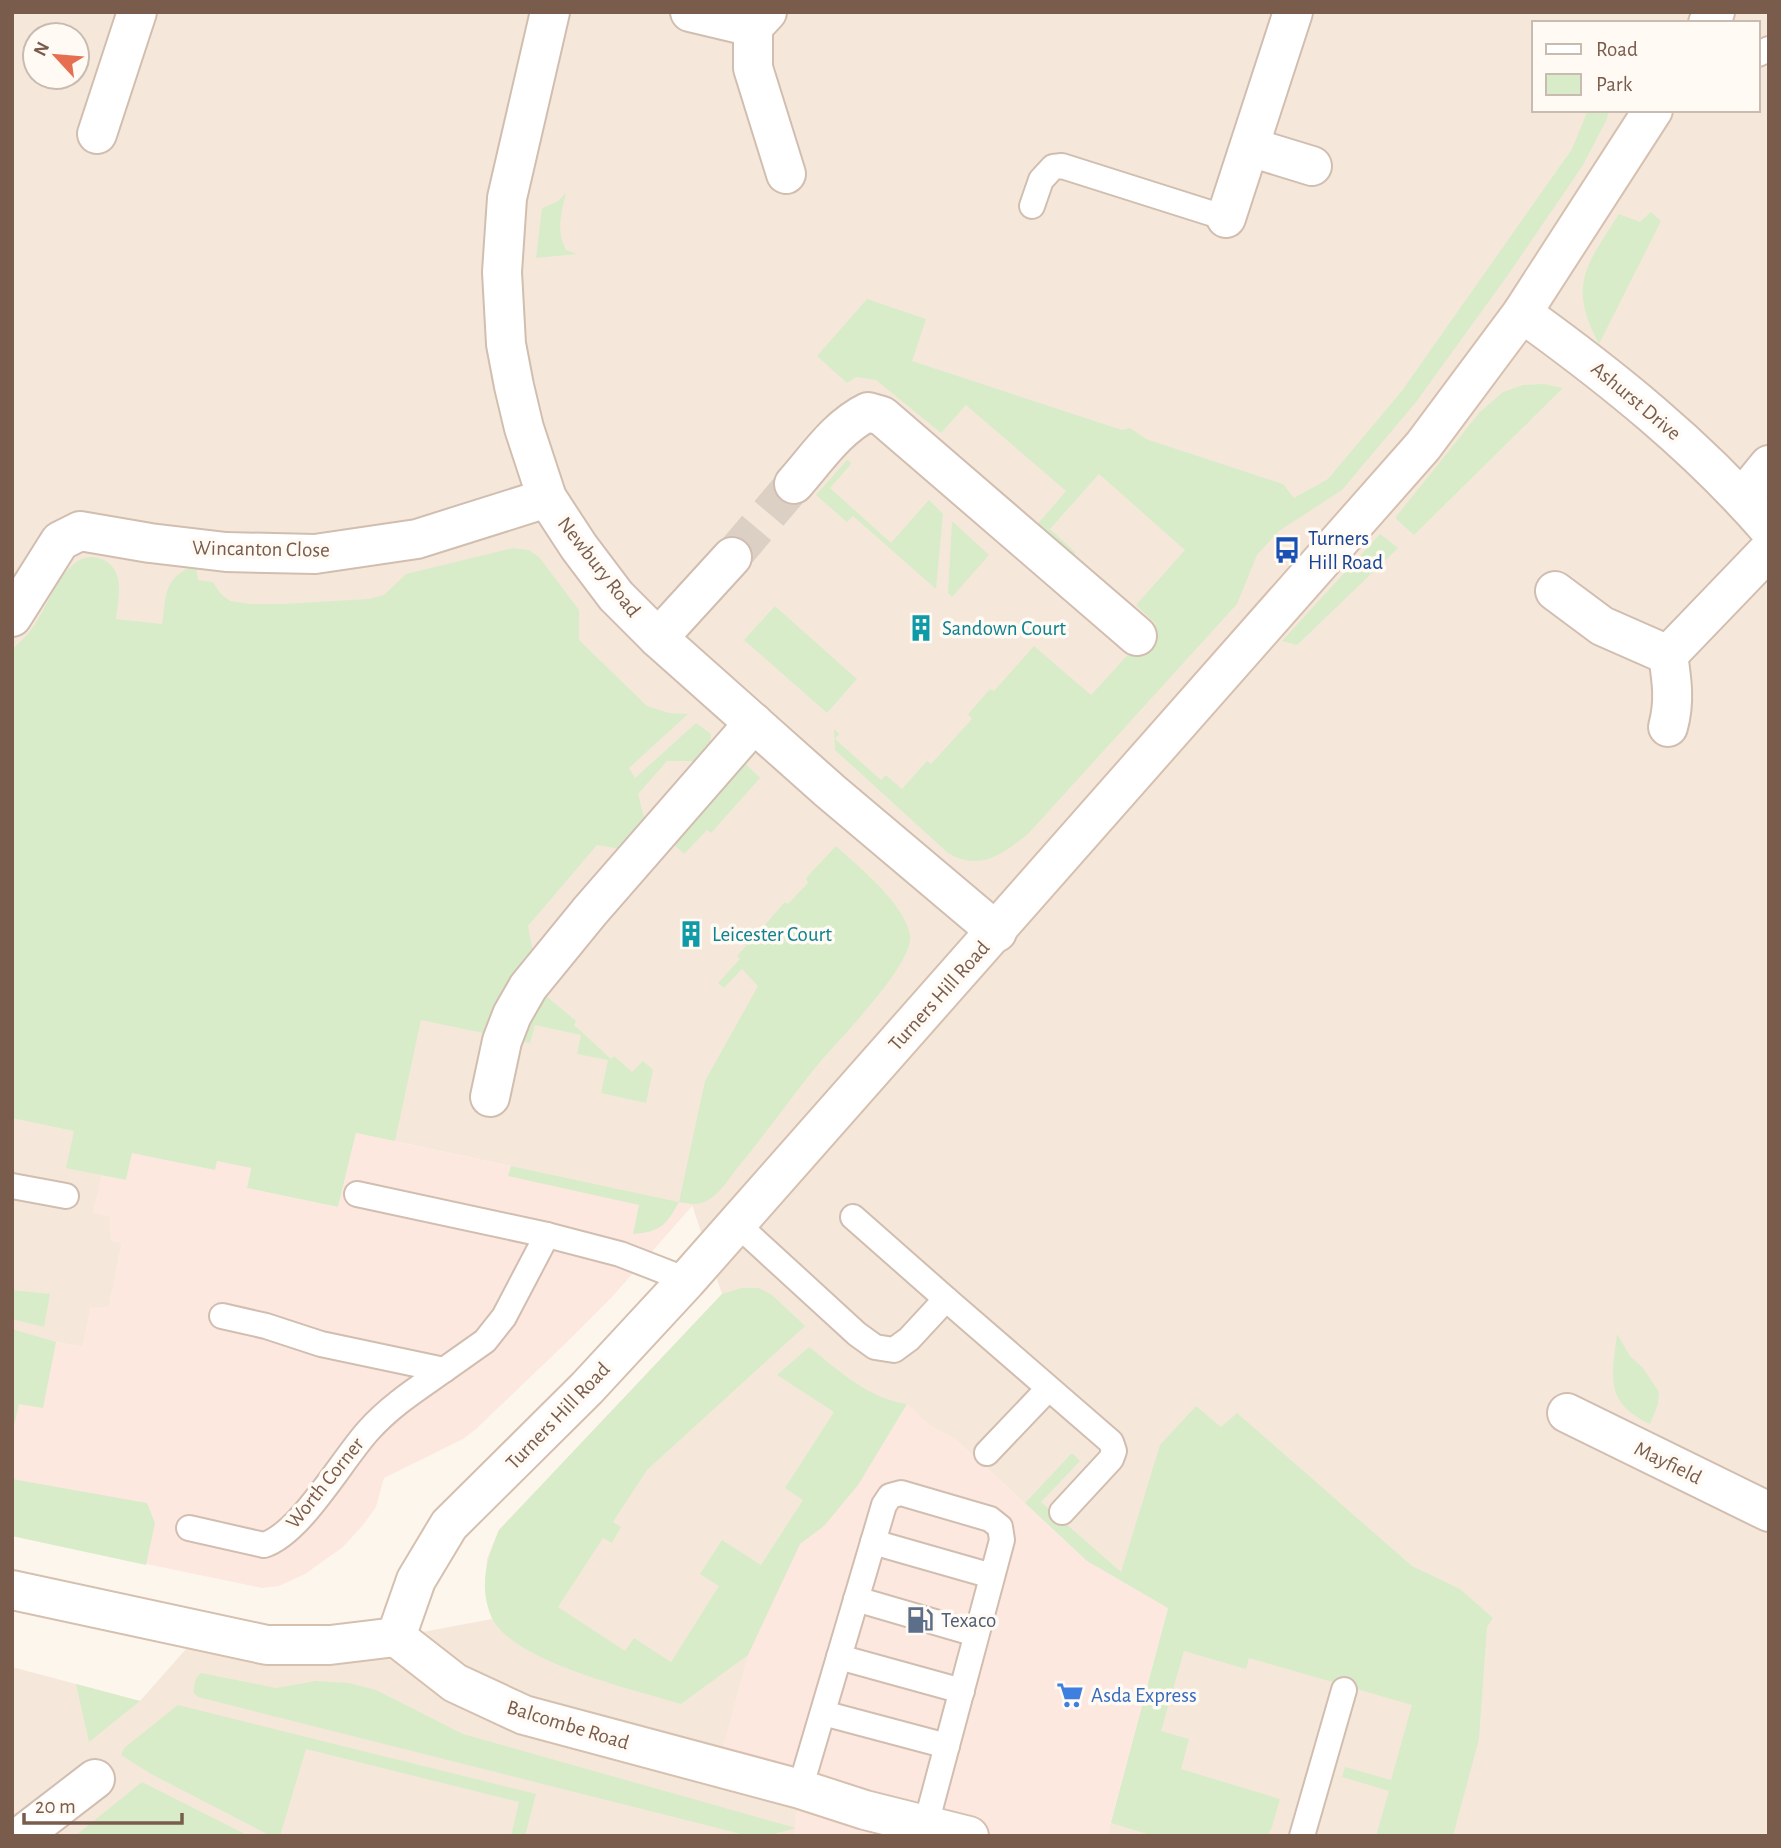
<svg xmlns="http://www.w3.org/2000/svg" width="1781" height="1848" viewBox="0 0 1781 1848" font-family="'Alegreya Sans',sans-serif">
  <rect width="100%" height="100%" fill="#fdf6ec"/>
  <path fill="#f5e8da" fill-rule="evenodd" d="M 12,12 L 1769,12 L 1769,1836 L 1107,1836 L 1168,1608 L 1087,1561 L 955,1439 L 930,1426 L 907,1405 L 800,1789 L 794,1836 L 12,1836 L 12,1667 L 140,1701 L 201,1632 L 396,1637 L 492,1619 L 485,1589 L 487,1559 L 499,1530 L 722,1294 L 692,1205 L 356,1133 L 102,1175 L 94,1212 L 110,1216 L 111,1240 L 122,1243 L 109,1307 L 91,1307 L 83,1347 L 12,1334 ZM 1534,23 L 1758,23 L 1758,110 L 1534,110 ZM 35,35 L 77,35 L 77,77 L 35,77 Z"/>
  <g fill="#fde8e0">
    <path d="M 356,1133 L 693,1205 L 612,1297 L 568,1341 L 476,1429 L 463,1439 L 384,1478 L 376,1507 L 363,1525 L 343,1547 L 305,1574 L 279,1586 L 262,1588 L 12,1536 L 12,1334 L 83,1347 L 91,1307 L 109,1307 L 122,1243 L 111,1241 L 110,1216 L 93,1212 L 102,1175 L 126,1179 L 132,1153 L 214,1169 L 217,1161 L 251,1167 L 247,1188 L 338,1207 Z"/>
    <path d="M 907,1404 L 930,1426 L 955,1439 L 1087,1561 L 1168,1607 L 1107,1836 L 794,1836 L 800,1789 L 717,1769 L 748,1655 L 800,1544 L 824,1526 L 858,1485 Z"/>
  </g>
  <g fill="#d8ecc9">
    <path d="M 1588,110 L 1609,110 L 1607,119 L 1583,165 L 1508,275 L 1416,402 L 1342,490 L 1279,531 L 1257,555 L 1237,604 L 1028,834 C 1002,854 980,872 948,853 L 835,750 L 834,729 L 839,734 L 835,739 L 881,780 L 886,775 L 902,789 L 927,761 L 931,764 L 972,719 L 968,714 L 990,689 L 994,691 L 1034,646 L 1091,695 L 1156,624 L 1136,605 L 1185,550 L 1099,474 L 1050,529 L 1075,552 L 1075,556 L 1071,557 L 1036,526 L 1066,491 L 966,405 L 941,433 L 876,380 L 856,377 L 847,383 L 817,356 L 867,299 L 926,319 L 912,361 L 1122,430 L 1130,428 L 1146,439 L 1283,484 L 1294,498 L 1328,479 L 1401,392 L 1572,149 Z"/>
    <path d="M 566,193 C 561,214 556,230 566,250 L 577,254 L 536,258 L 542,208 L 557,202 Z"/>
    <path d="M 1651,212 L 1661,221 L 1599,344 C 1567,284 1587,265 1619,214 L 1640,222 Z"/>
    <path d="M 1544,384 L 1563,388 L 1414,535 L 1395,518 L 1480,412 L 1503,392 L 1523,385 Z"/>
    <path d="M 847,460 L 850,461 L 851,464 L 830,488 L 891,543 L 929,500 L 943,514 L 936,589 L 853,516 L 847,522 L 816,495 Z"/>
    <path d="M 952,521 L 989,555 L 952,597 L 948,593 Z"/>
    <path d="M 1380,534 L 1398,548 L 1297,645 L 1282,641 Z"/>
    <path d="M 513,548 L 529,550 L 539,557 L 579,610 L 579,640 L 647,706 L 669,713 L 688,714 L 629,768 L 635,778 L 696,723 L 711,734 L 710,746 L 698,761 L 667,761 L 638,794 L 645,821 L 620,849 L 597,845 L 528,926 L 533,952 L 499,1000 L 483,1033 L 421,1020 L 395,1141 L 356,1133 L 338,1207 L 247,1188 L 251,1168 L 217,1161 L 215,1170 L 132,1153 L 126,1180 L 66,1168 L 74,1131 L 12,1118 L 12,650 C 18,643 26,637 31,630 C 49,608 66,542 104,560 C 126,571 118,600 116,619 L 162,624 C 167,594 162,578 196,565 L 198,580 L 213,582 L 220,593 L 230,601 L 251,604 L 282,604 L 369,599 L 384,595 L 406,574 Z"/>
    <path d="M 775,606 L 857,679 L 827,713 L 744,640 Z"/>
    <path d="M 743,761 L 760,778 L 711,833 L 707,830 L 684,854 L 669,840 Z"/>
    <path d="M 836,846 C 860,868 904,903 910,935 C 915,964 836,1042 816,1067 C 789,1100 765,1135 738,1167 C 730,1177 721,1192 710,1199 C 700,1206 691,1204 679,1202 C 666,1225 661,1232 633,1234 L 639,1205 L 508,1176 L 511,1166 L 679,1202 L 705,1081 L 758,986 L 742,969 L 724,988 L 718,983 L 740,959 L 737,956 L 785,902 L 788,904 L 808,883 L 806,878 Z"/>
    <path d="M 546,996 L 576,1021 L 574,1025 L 611,1059 L 614,1056 L 632,1072 L 643,1061 L 653,1070 L 646,1103 L 601,1093 L 608,1060 L 577,1054 L 581,1035 L 535,1025 L 530,1043 L 520,1041 L 526,1021 Z"/>
    <path d="M 741,1288 L 759,1288 L 772,1295 L 805,1326 L 647,1470 L 613,1522 L 621,1527 L 612,1543 L 603,1538 L 558,1607 L 625,1651 L 634,1638 L 671,1662 L 719,1586 L 700,1574 L 722,1540 L 761,1565 L 803,1500 L 785,1488 L 834,1412 L 777,1375 L 809,1347 C 840,1371 867,1398 907,1404 L 858,1485 L 824,1526 L 800,1544 L 748,1655 L 681,1704 C 636,1690 513,1662 492,1618 C 478,1587 487,1558 499,1530 L 722,1294 Z"/>
    <path d="M 12,1290 L 50,1294 L 44,1327 L 12,1319 Z"/>
    <path d="M 12,1329 L 56,1342 L 43,1408 L 19,1404 L 12,1434 Z"/>
    <path d="M 1617,1334 L 1630,1356 L 1643,1368 L 1659,1392 L 1658,1404 L 1650,1424 C 1604,1402 1612,1378 1617,1334 Z"/>
    <path d="M 1196,1406 L 1221,1427 L 1237,1413 L 1412,1566 L 1460,1589 L 1493,1618 L 1487,1627 L 1479,1739 L 1453,1836 L 1376,1836 L 1389,1791 L 1342,1777 L 1345,1767 L 1391,1780 L 1412,1705 L 1249,1658 L 1246,1669 L 1184,1651 L 1161,1731 L 1189,1739 L 1181,1769 L 1280,1799 L 1272,1827 L 1267,1836 L 1154,1836 L 1111,1823 L 1168,1608 L 1087,1561 L 1025,1503 L 1072,1453 L 1080,1461 L 1041,1502 L 1121,1572 L 1160,1445 Z"/>
    <path d="M 12,1479 L 147,1503 L 155,1523 L 146,1565 L 12,1536 Z"/>
    <path d="M 201,1673 L 276,1688 L 316,1681 L 349,1683 L 376,1690 L 463,1734 L 796,1828 L 770,1835 L 745,1835 L 198,1697 L 193,1692 L 196,1678 Z"/>
    <path d="M 76,1684 L 140,1701 L 89,1742 Z"/>
    <path d="M 178,1705 L 536,1794 L 525,1836 L 511,1836 L 519,1802 L 306,1749 L 280,1836 L 271,1836 L 151,1774 L 121,1755 L 124,1748 Z"/>
    <path d="M 142,1782 L 249,1836 L 75,1836 Z"/>
  </g>
  <g fill="none" stroke-linecap="round" stroke-linejoin="round">
    <path stroke="#dcd0c4" stroke-width="38" stroke-dasharray="38 19" stroke-linecap="butt" d="M 732,557 L 794,484"/>
    <defs>
      <g id="lane">
        <path d="M 1758,54 L 1769,49"/>
        <path d="M 1032,206 L 1041,180 L 1053,167 L 1062,166 L 1226,218"/>
        <path d="M 12,1186 L 66,1196"/>
        <path d="M 357,1194 L 547,1235 L 620,1254 L 687,1280"/>
        <path d="M 853,1217 L 946,1299"/>
        <path d="M 737,1224 L 857,1334 L 875,1347 L 894,1350 L 909,1339 L 946,1299 L 1111,1442 L 1114,1451 L 1111,1459 L 1062,1512"/>
        <path d="M 222,1316 L 266,1326 L 321,1344 L 444,1370 L 485,1341 L 504,1317 L 547,1235"/>
        <path d="M 987,1453 L 1048,1389"/>
        <path d="M 189,1528 L 264,1545 C 301,1533 341,1461 368,1431 C 390,1406 417,1389 444,1370"/>
        <path d="M 873,1542 L 992,1576"/>
        <path d="M 856,1599 L 976,1634"/>
        <path d="M 839,1657 L 962,1691"/>
        <path d="M 823,1713 L 947,1746"/>
        <path d="M 800,1789 L 884,1505 L 890,1496 L 901,1493 L 990,1519 L 1000,1527 L 1002,1540 L 926,1824"/>
        <path d="M 1302,1836 L 1344,1690"/>
      </g>
      <g id="street">
        <path d="M 550,12 L 507,198 L 502,272 L 506,344 L 514,386 L 524,428 L 547,498 L 579,547 L 616,596 L 658,638 L 830,791 L 997,932"/>
        <path d="M 690,12 L 753,27 L 767,12"/>
        <path d="M 753,27 L 753,68 L 786,174"/>
        <path d="M 97,134 L 137,12"/>
        <path d="M 1250,147 L 1312,166"/>
        <path d="M 1226,218 L 1293,12"/>
        <path d="M 1522,313 C 1611,377 1697,446 1769,529"/>
        <path d="M 794,484 C 817,458 837,427 868,412 L 882,416 L 1137,636"/>
        <path d="M 1742,498 L 1769,465"/>
        <path d="M 1555,591 L 1602,626 L 1668,655 L 1769,550"/>
        <path d="M 12,617 L 60,541 L 80,531 L 150,543 L 226,552 L 315,554 L 417,539 L 547,498"/>
        <path d="M 658,638 L 732,557"/>
        <path d="M 1668,655 C 1672,681 1675,702 1668,727"/>
        <path d="M 490,1097 L 502,1041 L 512,1015 L 528,987 L 590,911 L 754,723"/>
        <path d="M 1567,1413 L 1769,1512"/>
        <path d="M 21,1836 L 95,1779"/>
      </g>
      <g id="secondary">
        <path d="M 1708,23 L 1715,12"/>
        <path d="M 12,1590 L 267,1645 L 330,1645 L 396,1637 L 455,1683 L 524,1715 L 800,1789 L 865,1810 L 969,1836"/>
        <path d="M 396,1637 L 416,1580 L 449,1525 L 587,1388 L 687,1280 L 1423,446 L 1522,313 L 1653,110"/>
      </g>
    </defs>
    <use href="#lane" stroke="#d1beb0" stroke-width="28"/>
    <use href="#street" stroke="#d1beb0" stroke-width="42"/>
    <use href="#secondary" stroke="#d6c0b0" stroke-width="42"/>
    <use href="#lane" stroke="#fff" stroke-width="24"/>
    <use href="#street" stroke="#fff" stroke-width="38"/>
    <use href="#secondary" stroke="#fff" stroke-width="38"/>
  </g>
  <defs>
    <symbol id="bus-bare" viewBox="-9 -9 18 18"><path d="M-5-6H5V4H4V6H2V4H-2V6H-4V4H-5ZM-3.5-4V0h7V-4ZM-3.5 1.2v1.5H-2V1.2ZM2 1.2v1.5H3.5V1.2Z" fill="#1a4fb4" stroke="#fffaf3" stroke-width="2.5" paint-order="stroke"/></symbol>
    <symbol id="building-bare" viewBox="-9 -9 18 18"><path d="M-4-6H4V6H1V3H-1V6H-4ZM-2.5-4.3h1.7v1.8h-1.7ZM.8-4.3h1.7v1.8H.8ZM-2.5-1h1.7V.8h-1.7ZM.8-1h1.7V.8H.8Z" fill="#0f9aa8" stroke="#fffaf3" stroke-width="2.5" paint-order="stroke"/></symbol>
    <symbol id="fuel-bare" viewBox="-9 -9 18 18"><path d="M-5.5-6h7V0h2V4h1.3V-2.5L3-4.5l.8-.8L6-3V5H2.5V1h-1V6h-7ZM-4.2-4.7v3.2H.2V-4.7Z" fill="#5c6f8a" stroke="#fffaf3" stroke-width="2.5" paint-order="stroke"/></symbol>
    <symbol id="supermarket-bare" viewBox="-9 -9 18 18"><path d="M-6-5.5h2.5l.6 2H6L4.5 2H-2.5L-4.4-4H-6ZM-1.5 3.2a1.3 1.3 0 1 0 .1 0ZM3 3.2a1.3 1.3 0 1 0 .1 0Z" fill="#3f7fe0" stroke="#fffaf3" stroke-width="2.5" paint-order="stroke"/></symbol>
  </defs>
  <g fill-rule="evenodd">
    <use href="#bus-bare" x="1268" y="531" width="38" height="38"/>
    <use href="#building-bare" x="902" y="609" width="38" height="38"/>
    <use href="#building-bare" x="672" y="915" width="38" height="38"/>
    <use href="#fuel-bare" x="901" y="1601" width="38" height="38"/>
    <use href="#supermarket-bare" x="1051" y="1676" width="38" height="38"/>
  </g>
  <g text-anchor="middle" dominant-baseline="central" stroke-width="7" stroke-linejoin="round" paint-order="stroke">
    <g font-size="21" fill="#7a5c4d" stroke="#fffaf3">
      <text transform="translate(1636 401) rotate(40)">Ashurst Drive</text>
      <text transform="translate(261 549) rotate(1)">Wincanton Close</text>
      <text transform="translate(599 567) rotate(52)">Newbury Road</text>
      <text transform="translate(939 996) rotate(-48)">Turners Hill Road</text>
      <text transform="translate(558 1416) rotate(-46)">Turners Hill Road</text>
      <text transform="translate(1668 1463) rotate(26)">Mayfield</text>
      <text transform="translate(325 1483) rotate(-51)">Worth Corner</text>
      <text transform="translate(568 1725) rotate(17)">Balcombe Road</text>
    </g>
    <g font-size="21" fill="#164399" stroke="#fffaf3" text-anchor="start">
      <text x="1308" y="538">Turners<tspan x="1308" dy="24">Hill Road</tspan></text>
    </g>
    <g font-size="21" fill="#0d838f" stroke="#fffaf3" text-anchor="start">
      <text x="942" y="628">Sandown Court</text>
      <text x="712" y="934">Leicester Court</text>
    </g>
    <g font-size="21" fill="#4e5e75" stroke="#fffaf3" text-anchor="start">
      <text x="941" y="1620">Texaco</text>
    </g>
    <g font-size="21" fill="#366cbe" stroke="#fffaf3" text-anchor="start">
      <text x="1091" y="1695">Asda Express</text>
    </g>
  </g>
  <rect width="1781" height="1848" fill="none" stroke="#7a5c4d" stroke-width="28"/>
  <rect x="1532" y="21" width="228" height="91" fill="#fffaf3" stroke="#cabbb1" stroke-width="2"/>
  <rect x="1546" y="44" width="35" height="10" fill="#ffffff" stroke="#cabbb1" stroke-width="2"/>
  <text x="1596" y="56" font-size="21" fill="#7a5c4d">Road</text>
  <rect x="1546" y="74" width="35" height="21" fill="#d8ecc9" stroke="#cabbb1" stroke-width="2"/>
  <text x="1596" y="91" font-size="21" fill="#7a5c4d">Park</text>
  <g transform="translate(56 56) rotate(296)"><circle r="33" fill="#fffaf3" stroke="#cabbb1" stroke-width="2"/>
  <path d="M0-5L12 26L0 18L-12 26Z" fill="#e76f51"/>
  <text y="-10" font-size="19" font-weight="bold" text-anchor="middle" fill="#7a5c4d">N</text>
  </g>
  <path d="M24 1813v10h158v-10" fill="none" stroke="#7a5c4d" stroke-width="3.5"/>
  <text x="35" y="1813" font-size="21" fill="#7a5c4d" stroke="#fffaf3" stroke-width="5" paint-order="stroke">20 m</text>
</svg>
